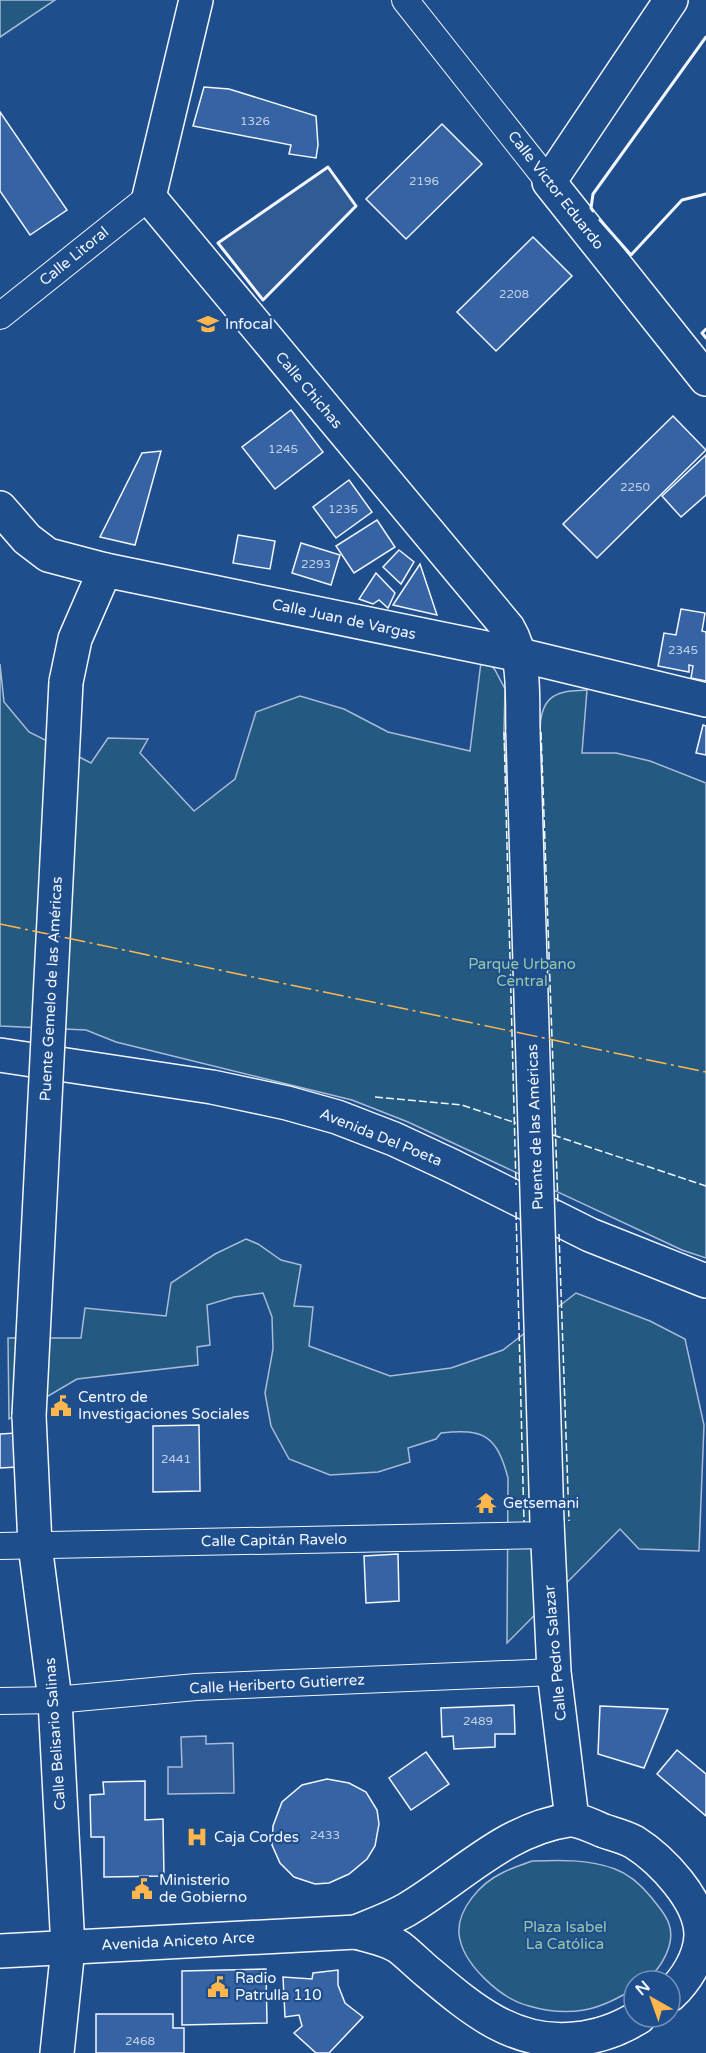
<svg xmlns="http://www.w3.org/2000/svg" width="706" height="2053" viewBox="0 0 706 2053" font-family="'Varela Round',sans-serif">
  <rect width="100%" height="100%" fill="#1f4e8c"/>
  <g fill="#245a82" stroke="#a8bbd7" stroke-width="1.5">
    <path d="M 0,0 L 55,0 L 0,37 Z"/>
    <path d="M 482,654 L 495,670 L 505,689 L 504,732 L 507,789 L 542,764 C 541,744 534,708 554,696 C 563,690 576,691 587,690 L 582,753 L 616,753 L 650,761 L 706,783 L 706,1258 L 682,1250 L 408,1122 L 352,1100 L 116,1042 L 86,1030 L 0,1026 L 0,664 L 4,702 L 29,732 L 91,763 L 108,738 L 148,739 L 140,753 L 194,811 L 235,779 L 256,712 L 300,696 L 344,709 L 388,732 L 470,751 Z"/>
    <path d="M 246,1239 L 258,1244 L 281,1260 L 301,1265 L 294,1306 L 313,1307 L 309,1346 L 390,1376 L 451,1368 L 503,1350 L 576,1293 L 650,1321 L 685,1339 L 704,1425 L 699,1551 L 639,1549 L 620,1529 L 507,1643 L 508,1478 C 497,1436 484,1428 441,1433 L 436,1439 L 408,1448 L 410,1462 L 378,1472 L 330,1475 L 289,1459 L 271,1426 L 265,1393 L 273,1349 L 272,1317 L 263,1293 L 234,1297 L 207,1305 L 210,1345 L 197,1347 L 198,1365 L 77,1379 L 9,1419 L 8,1338 L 81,1338 L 85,1308 L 166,1316 L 171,1283 L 215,1254 Z"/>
    <path d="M 532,1861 C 559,1860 588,1859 615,1869 C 629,1874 641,1885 651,1897 C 657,1905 666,1914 669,1924 C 676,1944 661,1968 646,1981 L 634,1981 L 634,1989 C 618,1998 602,2007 584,2010 C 567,2013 546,2011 529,2006 C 501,1999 462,1964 459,1934 C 457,1909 481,1883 502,1873 C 511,1868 522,1865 532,1861 Z"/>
  </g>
  <g fill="#305b95" stroke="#a8bbd7" stroke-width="1.5">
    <path d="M 328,167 L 356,206 L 263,300 L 218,243 Z"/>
    <path d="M 206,1736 L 206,1744 L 233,1743 L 234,1793 L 168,1794 L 168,1767 L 182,1767 L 181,1737 Z"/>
  </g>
  <g fill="#3563a3" stroke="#f2f6ff" stroke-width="1.5">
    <path d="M 204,87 L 229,89 L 316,116 L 318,145 L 316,158 L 289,154 L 291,145 L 193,126 Z"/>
    <path d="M 0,112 L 67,210 L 30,235 L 0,191 Z"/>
    <path d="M 442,124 L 482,164 L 406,239 L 366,199 Z"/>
    <path d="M 533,237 L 572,276 L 496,351 L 457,312 Z"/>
    <path d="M 291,410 L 323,452 L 275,489 L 242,447 Z"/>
    <path d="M 673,416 L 706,450 L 597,558 L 563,524 Z"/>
    <path d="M 161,451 L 135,545 L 100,537 L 142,453 Z"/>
    <path d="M 706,455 L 706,495 L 681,517 L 662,496 Z"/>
    <path d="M 349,480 L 372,512 L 336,538 L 313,507 Z"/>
    <path d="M 377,520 L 395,547 L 354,573 L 336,546 Z"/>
    <path d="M 238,535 L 275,541 L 270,569 L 233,563 Z"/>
    <path d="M 301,543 L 340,555 L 331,585 L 292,573 Z"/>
    <path d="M 399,550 L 414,562 L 401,584 L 383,567 Z"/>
    <path d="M 420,564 L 437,615 L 393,605 Z"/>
    <path d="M 376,573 L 395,593 L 388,608 L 379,600 L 373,604 L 359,599 Z"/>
    <path d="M 681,609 L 705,613 L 702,631 L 706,632 L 706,681 L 691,678 L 693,666 L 689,665 L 689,672 L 658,666 L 664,633 L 676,635 Z"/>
    <path d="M 703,725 L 706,726 L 706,755 L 696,753 Z"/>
    <path d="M 199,1425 L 200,1491 L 153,1492 L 153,1426 Z"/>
    <path d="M 16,1433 L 17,1467 L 0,1468 L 0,1434 Z"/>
    <path d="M 398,1554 L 399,1601 L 366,1603 L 364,1556 Z"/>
    <path d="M 514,1705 L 515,1734 L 495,1734 L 495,1747 L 454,1749 L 453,1736 L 442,1737 L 441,1708 Z"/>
    <path d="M 600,1706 L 668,1709 L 644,1768 L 598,1754 Z"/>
    <path d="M 677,1750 L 706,1774 L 706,1816 L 657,1774 Z"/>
    <path d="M 426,1752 L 449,1784 L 411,1810 L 389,1778 Z"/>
    <path d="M 327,1779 L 349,1783 L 366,1792 L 377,1810 L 379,1824 L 375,1846 L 367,1859 L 349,1874 L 329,1883 L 315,1884 L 294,1877 L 280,1863 L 272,1845 L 273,1826 L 282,1802 L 302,1785 Z"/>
    <path d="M 145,1781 L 145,1820 L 163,1819 L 164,1876 L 104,1877 L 104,1837 L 91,1837 L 90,1795 L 104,1794 L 103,1782 Z"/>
    <path d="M 266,1969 L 267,2023 L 182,2025 L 182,1971 Z"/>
    <path d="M 338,1970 L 338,1985 L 345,2003 L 363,2017 L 329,2053 L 316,2053 L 294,2033 L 302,2026 L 299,2015 L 285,2017 L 283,1977 L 312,1979 L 313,1973 Z"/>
    <path d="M 96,2014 L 173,2014 L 173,2028 L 184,2028 L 184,2053 L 96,2053 Z"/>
  </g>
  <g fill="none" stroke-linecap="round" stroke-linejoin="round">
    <defs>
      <g id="minor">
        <path d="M 405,0 L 549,182"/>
        <path d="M 0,316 L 149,197"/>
        <path d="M 0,1546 L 547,1535"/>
        <path d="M 0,1701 L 55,1700 L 196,1687 L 554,1672"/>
      </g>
      <g id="major">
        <path d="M 196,0 L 149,197 L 508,628 C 526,658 522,698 523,732"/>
        <path d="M 671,0 L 549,182 L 706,379"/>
        <path d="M 0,508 L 27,539 L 48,555 L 105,570 L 520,655 L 706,700"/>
        <path d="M 66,682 L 75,639 L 105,570"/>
        <path d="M 0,1055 L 212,1087 L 287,1103 L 337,1117 L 394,1139 L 452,1166 L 590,1235 L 706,1281"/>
        <path d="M 29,1416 L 35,1545 L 55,1700 L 68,1948 L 57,2053"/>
        <path d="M 547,1522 L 554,1672 L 572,1819"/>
        <path d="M 356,1932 C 369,1936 387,1939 399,1947 C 407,1953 415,1961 423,1968 C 468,2006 512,2046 575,2039 C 597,2037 620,2029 639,2017"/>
        <path d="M 0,1951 L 356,1932 C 373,1925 390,1919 406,1910 C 459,1879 505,1829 569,1820 C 579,1819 594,1827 604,1831 C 613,1834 625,1837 634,1842 C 661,1859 702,1901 701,1936 C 700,1958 686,1980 670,1995"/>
      </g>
    </defs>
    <use href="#minor" stroke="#f2f6ff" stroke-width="28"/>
    <use href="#major" stroke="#f2f6ff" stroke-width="36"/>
    <use href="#minor" stroke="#1f4e8c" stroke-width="26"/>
    <use href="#major" stroke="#1f4e8c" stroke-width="33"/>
    <defs>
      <g id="major-bridge">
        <path d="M 523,732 L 547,1522"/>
        <path d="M 29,1416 L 66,682"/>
      </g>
    </defs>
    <use href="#major-bridge" stroke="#f2f6ff" stroke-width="36" stroke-linecap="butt"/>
    <use href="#major-bridge" stroke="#1f4e8c" stroke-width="33"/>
    <g stroke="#f2f6ff" stroke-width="1.5" stroke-dasharray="8 3" stroke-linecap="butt">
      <path d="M 504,732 L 516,1185"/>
      <path d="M 541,732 L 558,1204"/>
      <path d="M 375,1097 L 462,1105 L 516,1123"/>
      <path d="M 553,1135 L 706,1186"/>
      <path d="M 516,1212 L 524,1522"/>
      <path d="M 559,1234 L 569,1521"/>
    </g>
    <g stroke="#f2f6ff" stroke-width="3">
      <path d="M 328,167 L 356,206 L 263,300 L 218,243 Z"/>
      <path d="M 593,211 L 591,208 L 593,194 L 706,37"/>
      <path d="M 600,220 L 631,255 L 682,200 L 706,194"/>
      <path d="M 706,329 L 702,333 L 706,338"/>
    </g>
    <path stroke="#ffb74d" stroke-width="1.5" stroke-dasharray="21 4.5 3 4.5" stroke-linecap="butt" d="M 0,924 L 706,1072"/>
  </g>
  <defs>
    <symbol id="university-bare" viewBox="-9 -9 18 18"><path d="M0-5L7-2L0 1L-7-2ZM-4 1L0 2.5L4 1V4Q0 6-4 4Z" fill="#ffb74d" stroke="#1f4e8c" stroke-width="2.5" paint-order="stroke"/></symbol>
    <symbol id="civic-bare" viewBox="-9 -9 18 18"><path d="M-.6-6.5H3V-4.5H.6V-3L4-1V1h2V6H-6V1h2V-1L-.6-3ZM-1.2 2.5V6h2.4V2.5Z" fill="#ffb74d" stroke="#1f4e8c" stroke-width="2.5" paint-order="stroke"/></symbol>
    <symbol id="temple-bare" viewBox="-9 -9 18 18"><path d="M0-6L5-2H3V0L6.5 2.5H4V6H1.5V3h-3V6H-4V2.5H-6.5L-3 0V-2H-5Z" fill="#ffb74d" stroke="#1f4e8c" stroke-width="2.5" paint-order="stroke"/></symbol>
    <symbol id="hospital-bare" viewBox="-9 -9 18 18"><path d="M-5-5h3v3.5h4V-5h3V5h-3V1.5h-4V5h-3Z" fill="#ffb74d" stroke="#1f4e8c" stroke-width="2.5" paint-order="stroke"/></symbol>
  </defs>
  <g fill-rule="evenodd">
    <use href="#university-bare" x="193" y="309" width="30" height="30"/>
    <use href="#civic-bare" x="46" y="1391" width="30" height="30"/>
    <use href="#temple-bare" x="471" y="1488" width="30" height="30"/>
    <use href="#hospital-bare" x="182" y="1822" width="30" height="30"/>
    <use href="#civic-bare" x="127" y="1874" width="30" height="30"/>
    <use href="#civic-bare" x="203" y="1972" width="30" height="30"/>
  </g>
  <g text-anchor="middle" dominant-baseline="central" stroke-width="4.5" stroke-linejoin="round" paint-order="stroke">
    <g font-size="12" fill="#c3d1e8">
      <text x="255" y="121">1326</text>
      <text x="424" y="181">2196</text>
      <text x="514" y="294">2208</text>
      <text x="283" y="449">1245</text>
      <text x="635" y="487">2250</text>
      <text x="343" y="509">1235</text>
      <text x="316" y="564">2293</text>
      <text x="683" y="650">2345</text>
      <text x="176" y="1459">2441</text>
      <text x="478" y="1721">2489</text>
      <text x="325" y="1835">2433</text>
      <text x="140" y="2041">2468</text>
    </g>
    <g font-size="15" fill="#f2f6ff" stroke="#1f4e8c">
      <text transform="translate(556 190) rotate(52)">Calle Victor Eduardo</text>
      <text transform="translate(74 256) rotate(-39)">Calle Litoral</text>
      <text transform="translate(309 390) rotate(50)">Calle Chichas</text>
      <text transform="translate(344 619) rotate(12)">Calle Juan de Vargas</text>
      <text transform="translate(51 989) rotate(-87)">Puente Gemelo de las Américas</text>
      <text transform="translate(535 1127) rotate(-92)">Puente de las Américas</text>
      <text transform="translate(381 1137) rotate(22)">Avenida Del Poeta</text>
      <text transform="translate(274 1540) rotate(-1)">Calle Capitán Ravelo</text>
      <text transform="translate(555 1653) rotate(-95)">Calle Pedro Salazar</text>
      <text transform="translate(277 1684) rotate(-3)">Calle Heriberto Gutierrez</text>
      <text transform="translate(55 1734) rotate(-94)">Calle Belisario Salinas</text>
      <text transform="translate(178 1941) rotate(-3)">Avenida Aniceto Arce</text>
    </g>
    <g font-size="15" fill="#f2f6ff" stroke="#1f4e8c" text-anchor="start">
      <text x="225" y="324">Infocal</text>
      <text x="78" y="1397">Centro de<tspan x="78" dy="17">Investigaciones Sociales</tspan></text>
      <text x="503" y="1503">Getsemani</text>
      <text x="214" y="1837">Caja Cordes</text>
      <text x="159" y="1880">Ministerio<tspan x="159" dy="17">de Gobierno</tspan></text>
      <text x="235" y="1978">Radio<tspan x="235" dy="17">Patrulla 110</tspan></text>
    </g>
    <g font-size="15" fill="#97c8a6" stroke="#1f4e8c">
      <text x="522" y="964">Parque Urbano<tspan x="522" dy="17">Central</tspan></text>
      <text x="565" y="1927">Plaza Isabel<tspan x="565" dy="17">La Católica</tspan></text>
    </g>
  </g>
  <g transform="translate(652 1999) rotate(320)"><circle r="28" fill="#1f4e8c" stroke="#7391ba" stroke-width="1.5"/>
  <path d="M0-4.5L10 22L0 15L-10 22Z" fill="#ffb74d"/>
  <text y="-9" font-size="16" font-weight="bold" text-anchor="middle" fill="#f2f6ff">N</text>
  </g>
</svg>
